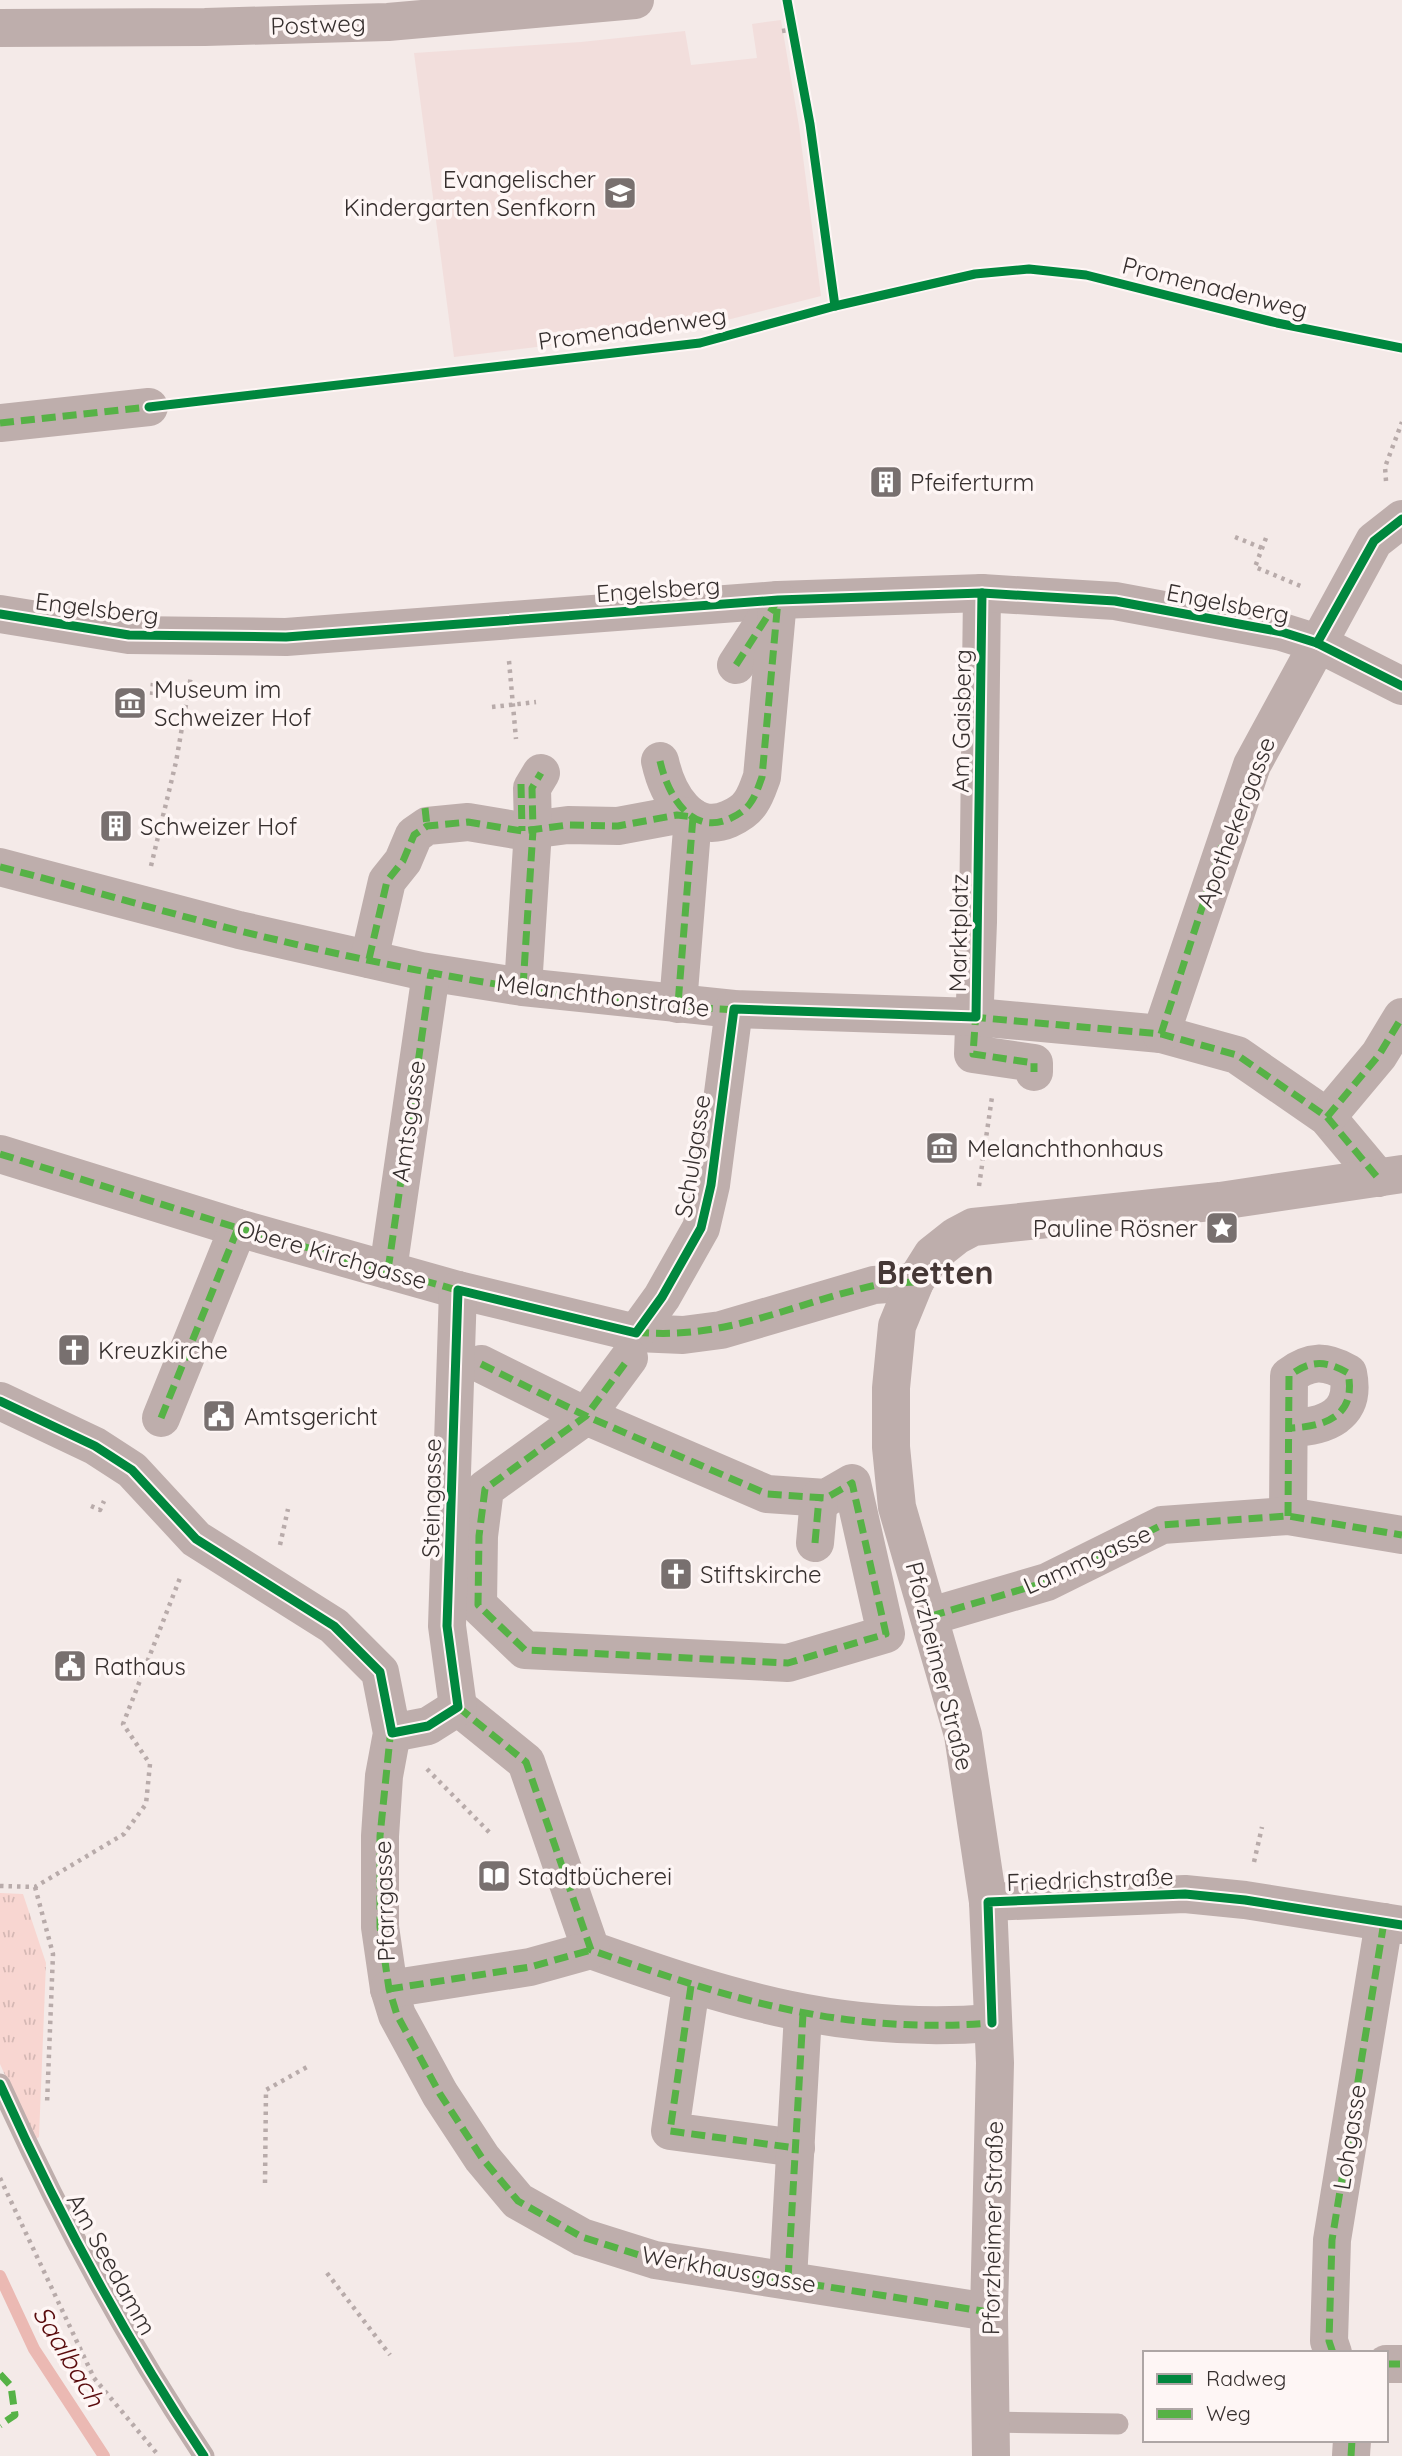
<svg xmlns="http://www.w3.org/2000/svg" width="1402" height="2456" viewBox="0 0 1402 2456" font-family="Quicksand,sans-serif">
  <defs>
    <pattern id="grass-tufts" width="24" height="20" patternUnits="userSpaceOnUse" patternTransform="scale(1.75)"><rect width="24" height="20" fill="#f8d6d1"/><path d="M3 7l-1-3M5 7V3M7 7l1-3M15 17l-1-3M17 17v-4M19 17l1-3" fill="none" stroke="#d5b8b4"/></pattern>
  </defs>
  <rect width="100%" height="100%" fill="#f4eae8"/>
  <path fill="#f2dedc" d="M 781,20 L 799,126 L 821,296 L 700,327 L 454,357 L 414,53 L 581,42 L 685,31 L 691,65 L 757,58 L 752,24 Z"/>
  <path fill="url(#grass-tufts)" d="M 0,1893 L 23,1894 L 46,1963 L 39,2137 L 34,2140 L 0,2064 Z"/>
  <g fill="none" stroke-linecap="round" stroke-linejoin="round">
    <path stroke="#ebb9b3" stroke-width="12" d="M 0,2276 L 34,2349 L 104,2456"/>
    <g stroke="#b8abaa" stroke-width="4.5" stroke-dasharray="3.5 5" stroke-linecap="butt">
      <path d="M 787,0 L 810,124 L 835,306"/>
      <path d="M 782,31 L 794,29"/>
      <path d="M 188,403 L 700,343 L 835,306 L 975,274 L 1029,269 L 1086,275 L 1277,323 L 1402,348"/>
      <path d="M 1386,481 L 1385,467 L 1402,422"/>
      <path d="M 1235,537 L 1262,548"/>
      <path d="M 1266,538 L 1255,567 L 1303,587"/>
      <path d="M 509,661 L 516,739"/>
      <path d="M 152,695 L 153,682 L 190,687"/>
      <path d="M 492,707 L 536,702"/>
      <path d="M 151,866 L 176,762 L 191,676"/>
      <path d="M 979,1186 L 992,1097"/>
      <path d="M 91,1506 L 100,1510 L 104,1501"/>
      <path d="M 280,1545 L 288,1509"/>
      <path d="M 427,1769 L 491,1834"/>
      <path d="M 1254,1862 L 1262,1827"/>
      <path d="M 0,1886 L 35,1887 L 124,1834 L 146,1804 L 150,1764 L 123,1724 L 180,1578"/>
      <path d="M 35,1887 L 53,1954 L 47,2104"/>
      <path d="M 0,2178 L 94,2378 L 159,2456"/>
      <path d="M 265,2183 L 266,2090 L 307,2067"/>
      <path d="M 327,2273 L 390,2355"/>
    </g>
    <g stroke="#beaeac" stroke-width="21">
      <path d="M 0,2084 C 58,2213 125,2338 204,2456"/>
      <path d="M 991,2422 L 1118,2424"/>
    </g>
    <g stroke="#beaeac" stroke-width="38">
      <path d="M 0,28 L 205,27 L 388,22 L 635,0"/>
      <path d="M 0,423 L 149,407"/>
      <path d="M 982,593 L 978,922 L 973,1054 L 1034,1063 L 1034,1072"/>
      <path d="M 0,614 L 129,635 L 286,637 L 778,600 L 982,593 L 1115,601 L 1282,632 L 1317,643 L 1402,686"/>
      <path d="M 736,665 L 775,605"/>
      <path d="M 660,761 C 667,793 690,836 729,819 C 738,815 746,810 751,802 C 756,795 759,785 762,777 L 778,600"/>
      <path d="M 0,867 L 239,930 L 421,971 L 523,987 L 734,1009 L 976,1017 L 1161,1034 L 1237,1055 L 1327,1117 L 1378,1178"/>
      <path d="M 369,959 L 387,881 L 403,861 L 414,835 L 427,826 L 468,822 L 522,831 L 568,825 L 618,826 L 677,815 L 693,817 L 678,1004"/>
      <path d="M 523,987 L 533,830 L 532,788 L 541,773"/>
      <path d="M 1161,1034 L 1252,765 L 1374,541 L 1402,519"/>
      <path d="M 1327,1117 L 1379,1055 L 1402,1017"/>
      <path d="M 0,1154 L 238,1228 L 458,1290 L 636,1333 L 683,1335 L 721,1330 L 874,1285 L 915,1282"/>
      <path d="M 388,1270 L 431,973"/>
      <path d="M 636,1333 L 662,1297 L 701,1228 L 711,1185 L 734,1009"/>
      <path d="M 481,1364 L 586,1416 L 767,1494 L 826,1498 L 852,1483 L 886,1634 L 788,1663 L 525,1650 L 478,1605 L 479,1536 L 485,1489 L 586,1416 L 629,1358"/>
      <path d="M 0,1401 L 95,1446 L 132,1470 L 196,1539 L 334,1626 L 380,1672 L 392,1733 L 384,1776 L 380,1836 L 380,1927 L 389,1989 L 397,2015 L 440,2094 L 482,2158 L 518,2201 L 582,2237 L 655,2260 L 989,2312"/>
      <path d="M 161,1418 L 238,1228"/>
      <path d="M 1288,1516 L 1289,1376 C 1310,1360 1325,1360 1348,1373 C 1357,1416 1325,1427 1289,1428"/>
      <path d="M 815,1543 L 819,1498"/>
      <path d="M 931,1616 L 1047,1582 L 1162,1525 L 1288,1516 L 1402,1535"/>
      <path d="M 458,1707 L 526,1762 L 591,1950 C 729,1999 843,2035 992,2023"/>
      <path d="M 458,1707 L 447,1626 L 458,1290"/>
      <path d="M 392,1733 L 428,1726 L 458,1707"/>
      <path d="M 988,1902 L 1185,1894 L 1245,1900 L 1402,1925"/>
      <path d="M 691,1986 L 670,2131 L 796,2148"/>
      <path d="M 389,1989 L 530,1967 L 591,1950"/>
      <path d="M 788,2279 L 803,2014"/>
      <path d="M 1333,2353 L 1329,2341 L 1332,2240 L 1384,1922"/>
      <path d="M 1386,2364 L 1402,2364"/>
      <path d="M 991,2456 L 989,2312 L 995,2063 L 988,1902 L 963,1735 L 897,1507 L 891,1447 L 891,1388 L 897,1326 L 915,1282 L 932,1255 L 956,1236 L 973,1227 L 1220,1201 L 1402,1174"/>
      <path d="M 1351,2456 L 1352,2440"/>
    </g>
    <g stroke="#56b246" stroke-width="7" stroke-dasharray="14 7" stroke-linecap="butt">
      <path d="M 0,423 L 149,407"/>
      <path d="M 736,665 L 776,603"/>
      <path d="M 660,761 C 667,793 690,836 729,819 C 738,815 746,810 751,802 C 756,795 759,785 762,777 L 778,600"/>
      <path d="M 521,784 L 522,831"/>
      <path d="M 425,808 L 427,826"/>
      <path d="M 0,867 C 80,887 160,911 240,931 C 403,971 573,1003 741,1010"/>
      <path d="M 369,959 L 387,881 L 403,861 L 414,835 L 427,826 L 468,822 L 522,831 L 568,825 L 618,826 L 677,815 L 693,817 L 678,1004"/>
      <path d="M 523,987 L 533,830 L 532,788 L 541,773"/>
      <path d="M 976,1011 L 973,1054 L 1034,1063 L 1034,1072"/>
      <path d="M 972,1017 L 1161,1034 L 1237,1055 L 1327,1117 L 1378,1178"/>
      <path d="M 1161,1034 L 1222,846"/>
      <path d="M 1327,1117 L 1379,1055 L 1402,1017"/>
      <path d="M 0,1154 L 238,1228 L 464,1292"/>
      <path d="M 388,1270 L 431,973"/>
      <path d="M 635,1332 C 724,1341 788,1305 872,1286 C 885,1283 900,1283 915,1282"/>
      <path d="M 481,1364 L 586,1416 L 767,1494 L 826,1498 L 852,1483 L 886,1634 L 788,1663 L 525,1650 L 478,1605 L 479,1536 L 485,1489 L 586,1416 L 629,1358"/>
      <path d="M 161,1418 L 238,1228"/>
      <path d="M 1288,1516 L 1289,1376 C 1310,1360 1325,1360 1348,1373 C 1357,1416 1325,1427 1289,1428"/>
      <path d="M 815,1543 L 819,1498"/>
      <path d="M 931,1616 L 1047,1582 L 1162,1525 L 1288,1516 L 1402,1535"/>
      <path d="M 458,1707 L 526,1762 L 591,1950 C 729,1999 843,2035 992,2023"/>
      <path d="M 391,1728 L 380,1836 L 380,1927 L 389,1989 L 397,2015 L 440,2094 L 482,2158 L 518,2201 L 582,2237 L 655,2260 L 989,2312"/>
      <path d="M 691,1986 L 670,2131 L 796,2148"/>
      <path d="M 389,1989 L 530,1967 L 591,1950"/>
      <path d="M 788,2279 L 803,2014"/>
      <path d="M 1333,2353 L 1329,2341 L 1332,2240 L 1384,1922"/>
      <path d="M 1386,2364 L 1402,2364"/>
      <path d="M 0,2374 L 11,2386 L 15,2415 L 0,2425"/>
      <path d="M 1351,2456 L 1352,2440"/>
    </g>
    <defs>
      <g id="cycleway">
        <path d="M 787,0 L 810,124 L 835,306"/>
        <path d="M 149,407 L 700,343 L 835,306 L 975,274 L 1029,269 L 1086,275 L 1277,323 L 1402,348"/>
        <path d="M 0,614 L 129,635 L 286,637 L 778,600 L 982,593 L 1115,601 L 1282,632 L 1317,643 L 1402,686"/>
        <path d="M 1317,643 L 1374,541 L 1402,519"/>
        <path d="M 0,1401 L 95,1446 L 132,1470 L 196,1539 L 334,1626 L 380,1672 L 392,1733 L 428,1726 L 458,1707 L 447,1626 L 458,1290 L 636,1333 L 662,1297 L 701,1228 L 711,1185 L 734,1009 L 976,1017 L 982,593"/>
        <path d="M 992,2023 L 988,1902 L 1185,1894 L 1245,1900 L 1402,1925"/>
        <path d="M 0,2084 C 58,2213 125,2338 204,2456"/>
      </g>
    </defs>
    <use href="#cycleway" stroke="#fef6f5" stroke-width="13"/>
    <use href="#cycleway" stroke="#00873e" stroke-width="9"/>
  </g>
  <defs>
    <symbol id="school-square" viewBox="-11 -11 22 22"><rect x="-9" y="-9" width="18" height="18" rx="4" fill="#78706f" stroke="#fef6f5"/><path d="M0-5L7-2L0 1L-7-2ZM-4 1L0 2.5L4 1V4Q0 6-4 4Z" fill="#fff"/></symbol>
    <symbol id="building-square" viewBox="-11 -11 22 22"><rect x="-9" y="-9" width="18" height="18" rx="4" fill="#78706f" stroke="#fef6f5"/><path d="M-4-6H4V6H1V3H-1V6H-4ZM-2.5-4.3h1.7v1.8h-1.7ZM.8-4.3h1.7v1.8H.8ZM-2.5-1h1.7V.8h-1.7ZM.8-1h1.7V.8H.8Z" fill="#fff"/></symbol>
    <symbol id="museum-square" viewBox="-11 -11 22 22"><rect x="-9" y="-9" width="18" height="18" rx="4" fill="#78706f" stroke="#fef6f5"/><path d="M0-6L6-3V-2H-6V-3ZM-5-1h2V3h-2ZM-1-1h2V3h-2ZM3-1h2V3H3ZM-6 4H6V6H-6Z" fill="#fff"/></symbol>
    <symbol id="sight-square" viewBox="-11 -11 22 22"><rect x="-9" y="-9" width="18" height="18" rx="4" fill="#78706f" stroke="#fef6f5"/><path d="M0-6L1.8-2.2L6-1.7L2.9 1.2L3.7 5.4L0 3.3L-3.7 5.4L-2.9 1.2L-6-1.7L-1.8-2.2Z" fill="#fff"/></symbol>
    <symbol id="church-square" viewBox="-11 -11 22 22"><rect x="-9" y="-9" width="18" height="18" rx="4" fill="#78706f" stroke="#fef6f5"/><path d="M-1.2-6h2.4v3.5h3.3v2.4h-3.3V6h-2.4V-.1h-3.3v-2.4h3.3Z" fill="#fff"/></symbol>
    <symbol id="civic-square" viewBox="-11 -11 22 22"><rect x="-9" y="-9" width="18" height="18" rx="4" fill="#78706f" stroke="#fef6f5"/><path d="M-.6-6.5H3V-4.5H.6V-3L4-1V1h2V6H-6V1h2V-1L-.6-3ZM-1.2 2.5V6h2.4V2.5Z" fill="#fff"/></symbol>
    <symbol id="library-square" viewBox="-11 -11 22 22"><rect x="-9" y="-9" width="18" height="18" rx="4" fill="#78706f" stroke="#fef6f5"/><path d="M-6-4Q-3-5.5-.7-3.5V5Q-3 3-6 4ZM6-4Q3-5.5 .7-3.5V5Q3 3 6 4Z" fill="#fff"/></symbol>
  </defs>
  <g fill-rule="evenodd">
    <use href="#school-square" x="601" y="174" width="38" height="38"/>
    <use href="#building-square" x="867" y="463" width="38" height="38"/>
    <use href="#museum-square" x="111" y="684" width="38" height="38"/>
    <use href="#building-square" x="97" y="807" width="38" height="38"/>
    <use href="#museum-square" x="923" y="1129" width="38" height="38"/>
    <use href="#sight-square" x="1203" y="1209" width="38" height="38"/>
    <use href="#church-square" x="55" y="1331" width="38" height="38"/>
    <use href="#civic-square" x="200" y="1397" width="38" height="38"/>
    <use href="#church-square" x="657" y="1555" width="38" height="38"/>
    <use href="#civic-square" x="51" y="1647" width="38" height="38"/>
    <use href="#library-square" x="475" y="1857" width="38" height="38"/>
  </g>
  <g text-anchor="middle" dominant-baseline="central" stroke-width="7" stroke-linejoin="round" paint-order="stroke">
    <g font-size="24" fill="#362f2e" stroke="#fef6f5">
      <text transform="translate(318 24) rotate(-2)">Postweg</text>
      <text transform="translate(1215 287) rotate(14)">Promenadenweg</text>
      <text transform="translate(632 328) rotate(-8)">Promenadenweg</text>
      <text transform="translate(658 589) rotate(-4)">Engelsberg</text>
      <text transform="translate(1228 603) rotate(11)">Engelsberg</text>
      <text transform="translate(97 608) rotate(7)">Engelsberg</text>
      <text transform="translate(961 721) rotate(-89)">Am Gaisberg</text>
      <text transform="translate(1235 822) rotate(-69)">Apothekergasse</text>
      <text transform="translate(958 933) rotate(-89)">Marktplatz</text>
      <text transform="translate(603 995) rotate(7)">Melanchthonstraße</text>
      <text transform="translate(408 1121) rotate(-82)">Amtsgasse</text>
      <text transform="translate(692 1156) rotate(-81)">Schulgasse</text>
      <text transform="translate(332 1254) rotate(16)">Obere Kirchgasse</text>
      <text transform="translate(431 1498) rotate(-89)">Steingasse</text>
      <text transform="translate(1087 1559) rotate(-24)">Lammgasse</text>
      <text transform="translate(940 1666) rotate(76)">Pforzheimer Straße</text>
      <text transform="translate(1090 1879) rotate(-2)">Friedrichstraße</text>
      <text transform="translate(384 1901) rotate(-92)">Pfarrgasse</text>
      <text transform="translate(1349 2137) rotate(-81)">Lohgasse</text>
      <text transform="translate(992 2228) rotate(-89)">Pforzheimer Straße</text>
      <text transform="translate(112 2264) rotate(61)">Am Seedamm</text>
      <text transform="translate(729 2269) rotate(10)">Werkhausgasse</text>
    </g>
    <g font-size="24" fill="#362f2e" stroke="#fef6f5" text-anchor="start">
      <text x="596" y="179" text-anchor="end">Evangelischer<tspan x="596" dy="28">Kindergarten Senfkorn</tspan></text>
      <text x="910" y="482">Pfeiferturm</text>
      <text x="154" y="689">Museum im<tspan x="154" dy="28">Schweizer Hof</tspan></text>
      <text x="140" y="826">Schweizer Hof</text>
      <text x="967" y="1148">Melanchthonhaus</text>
      <text x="1198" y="1228" text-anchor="end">Pauline Rösner</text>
      <text x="98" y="1350">Kreuzkirche</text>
      <text x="244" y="1416">Amtsgericht</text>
      <text x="700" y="1574">Stiftskirche</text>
      <text x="94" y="1666">Rathaus</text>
      <text x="518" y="1876">Stadtbücherei</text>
    </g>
    <g font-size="26" font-style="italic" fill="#5a0b0d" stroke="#fef6f5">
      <text transform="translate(69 2356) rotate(59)">Saalbach</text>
    </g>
    <g font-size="32" font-weight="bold" fill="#453735" stroke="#fef6f5">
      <text x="935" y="1272">Bretten</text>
    </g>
  </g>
  <rect x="1143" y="2351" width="245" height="91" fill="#fef6f5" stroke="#aea6a5" stroke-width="2"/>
  <rect x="1157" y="2374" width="35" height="10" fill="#00873e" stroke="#aea6a5" stroke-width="2"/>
  <text x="1206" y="2386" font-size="21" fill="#362f2e">Radweg</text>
  <rect x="1157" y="2409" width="35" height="10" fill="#56b246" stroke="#aea6a5" stroke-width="2"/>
  <text x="1206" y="2421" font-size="21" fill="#362f2e">Weg</text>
</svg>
